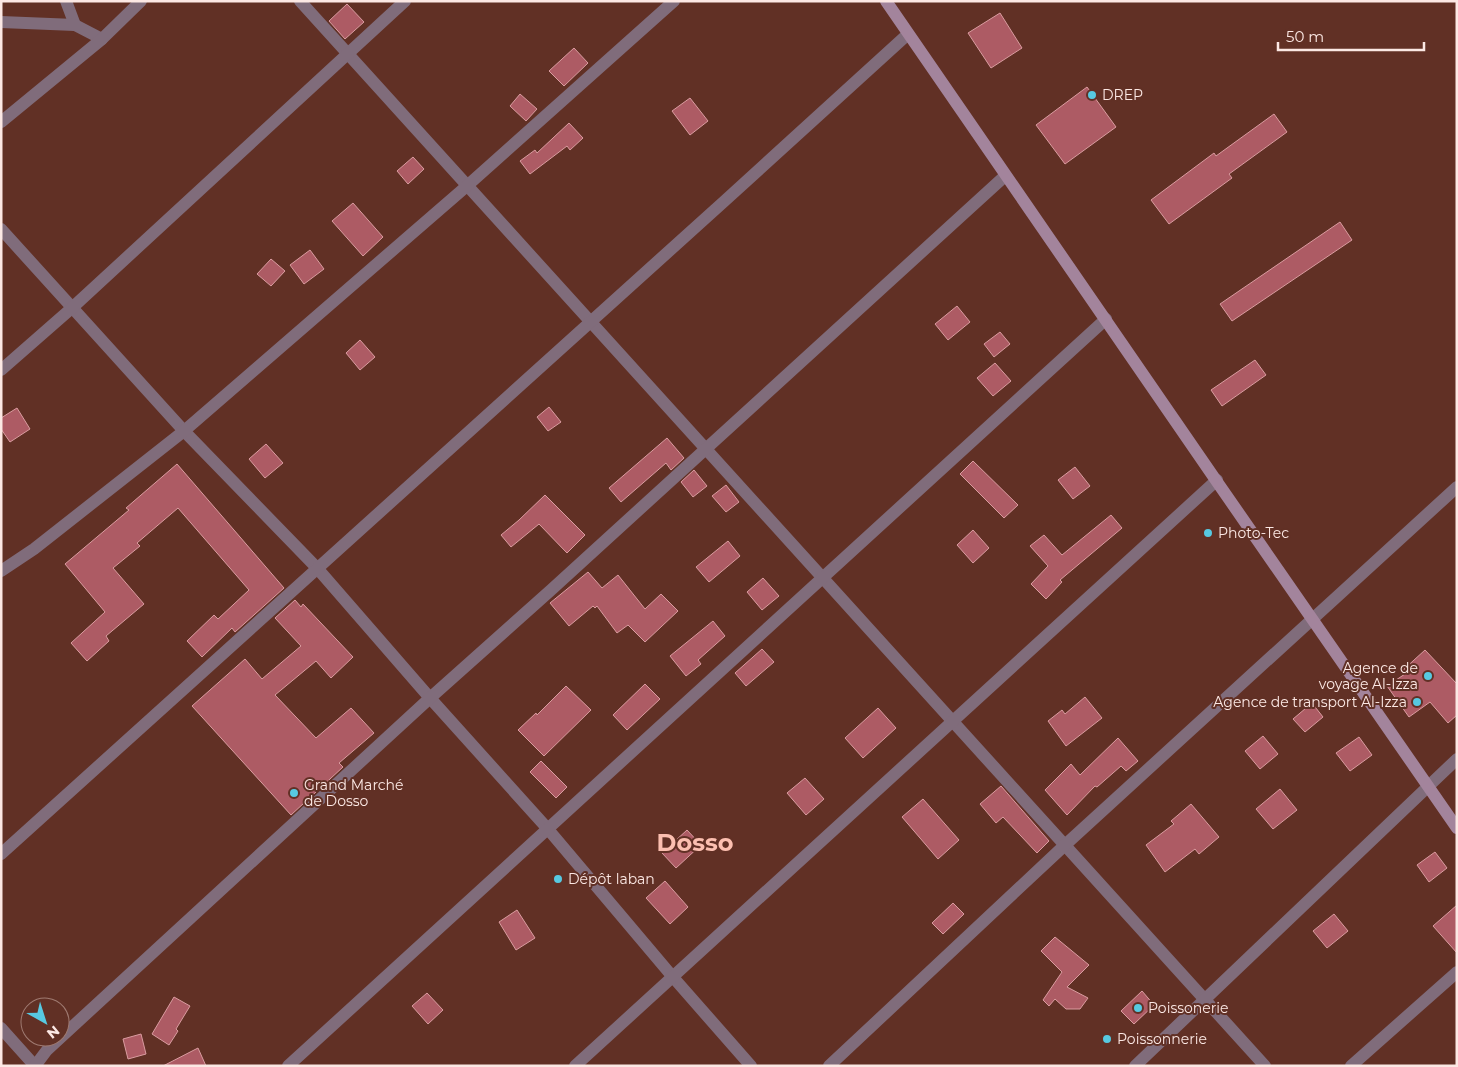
<svg xmlns="http://www.w3.org/2000/svg" width="1458" height="1067" viewBox="0 0 1458 1067" font-family="Montserrat,sans-serif">
  <rect width="100%" height="100%" fill="#613025"/>
  <g fill="#ad5b64" stroke="#da9ca0">
    <path d="M 347,4 L 364,22 L 345,39 L 329,21 Z"/>
    <path d="M 1000,13 L 1022,48 L 991,68 L 968,33 Z"/>
    <path d="M 574,48 L 588,63 L 564,86 L 549,71 Z"/>
    <path d="M 1087,87 L 1116,127 L 1065,164 L 1036,125 Z"/>
    <path d="M 520,94 L 537,109 L 526,121 L 510,106 Z"/>
    <path d="M 690,98 L 708,121 L 690,135 L 672,111 Z"/>
    <path d="M 1274,114 L 1287,132 L 1229,174 L 1232,178 L 1169,224 L 1151,200 L 1214,153 L 1216,156 Z"/>
    <path d="M 569,123 L 583,138 L 570,150 L 567,146 L 530,174 L 520,161 L 535,150 L 537,153 Z"/>
    <path d="M 413,157 L 424,169 L 408,184 L 397,171 Z"/>
    <path d="M 353,203 L 383,237 L 363,256 L 332,221 Z"/>
    <path d="M 1340,222 L 1352,240 L 1232,321 L 1220,304 Z"/>
    <path d="M 310,250 L 324,269 L 304,284 L 290,265 Z"/>
    <path d="M 271,259 L 285,271 L 271,286 L 257,274 Z"/>
    <path d="M 957,306 L 970,322 L 948,340 L 935,324 Z"/>
    <path d="M 1000,332 L 1010,344 L 994,357 L 984,344 Z"/>
    <path d="M 360,340 L 375,357 L 360,370 L 346,353 Z"/>
    <path d="M 1255,360 L 1266,375 L 1222,406 L 1211,390 Z"/>
    <path d="M 995,363 L 1011,381 L 993,396 L 977,378 Z"/>
    <path d="M 549,407 L 561,422 L 548,431 L 537,417 Z"/>
    <path d="M 17,408 L 30,429 L 10,442 L 1,429 L 1,418 Z"/>
    <path d="M 667,438 L 684,458 L 671,470 L 666,463 L 621,502 L 609,488 Z"/>
    <path d="M 266,444 L 283,463 L 265,478 L 249,459 Z"/>
    <path d="M 973,461 L 1018,505 L 1004,518 L 960,474 Z"/>
    <path d="M 177,464 L 284,588 L 235,632 L 232,628 L 202,657 L 187,641 L 214,615 L 218,619 L 249,590 L 178,508 L 137,543 L 140,546 L 113,568 L 144,604 L 106,636 L 109,641 L 87,661 L 71,643 L 105,612 L 65,564 L 129,510 L 126,508 Z"/>
    <path d="M 1075,467 L 1090,486 L 1073,499 L 1058,480 Z"/>
    <path d="M 694,470 L 707,486 L 693,497 L 681,482 Z"/>
    <path d="M 726,485 L 739,502 L 726,512 L 712,496 Z"/>
    <path d="M 545,495 L 585,535 L 567,553 L 539,524 L 511,547 L 501,535 L 519,520 Z"/>
    <path d="M 1111,515 L 1122,528 L 1060,580 L 1062,582 L 1046,599 L 1031,584 L 1048,566 L 1030,546 L 1044,535 L 1062,555 Z"/>
    <path d="M 973,530 L 989,548 L 973,563 L 957,545 Z"/>
    <path d="M 728,541 L 740,556 L 709,582 L 696,567 Z"/>
    <path d="M 588,572 L 602,588 L 618,575 L 645,609 L 661,594 L 678,611 L 645,642 L 628,625 L 617,633 L 597,606 L 595,608 L 593,606 L 569,626 L 550,603 Z"/>
    <path d="M 763,578 L 779,596 L 762,610 L 747,592 Z"/>
    <path d="M 295,600 L 301,607 L 303,604 L 353,657 L 331,678 L 316,661 L 275,695 L 316,738 L 351,708 L 374,733 L 339,763 L 343,767 L 291,815 L 192,706 L 245,659 L 262,679 L 301,646 L 275,618 Z"/>
    <path d="M 713,621 L 725,636 L 698,660 L 701,664 L 686,676 L 670,656 Z"/>
    <path d="M 762,649 L 774,662 L 746,686 L 735,673 Z"/>
    <path d="M 1425,650 L 1457,684 L 1457,715 L 1448,723 L 1430,702 L 1409,717 L 1387,686 L 1405,674 L 1402,671 Z"/>
    <path d="M 645,684 L 660,699 L 627,730 L 613,715 Z"/>
    <path d="M 566,686 L 591,710 L 544,756 L 518,730 L 536,713 L 537,715 Z"/>
    <path d="M 1085,697 L 1102,718 L 1066,746 L 1048,721 L 1062,710 L 1065,714 Z"/>
    <path d="M 1312,703 L 1323,717 L 1305,732 L 1293,719 Z"/>
    <path d="M 878,708 L 896,728 L 863,758 L 845,738 Z"/>
    <path d="M 1263,736 L 1278,754 L 1260,769 L 1245,751 Z"/>
    <path d="M 1359,737 L 1372,755 L 1350,771 L 1336,753 Z"/>
    <path d="M 1118,738 L 1138,761 L 1126,771 L 1121,766 L 1097,787 L 1095,786 L 1067,815 L 1045,790 L 1071,764 L 1080,775 Z"/>
    <path d="M 541,761 L 567,787 L 556,798 L 530,772 Z"/>
    <path d="M 805,778 L 824,799 L 806,815 L 787,793 Z"/>
    <path d="M 1001,786 L 1049,841 L 1037,853 L 1003,817 L 996,823 L 980,804 Z"/>
    <path d="M 1280,789 L 1297,810 L 1273,829 L 1256,809 Z"/>
    <path d="M 923,799 L 959,840 L 938,859 L 902,817 Z"/>
    <path d="M 1191,804 L 1219,837 L 1199,854 L 1195,849 L 1165,872 L 1146,845 L 1174,824 L 1171,821 Z"/>
    <path d="M 687,830 L 701,845 L 676,868 L 662,853 Z"/>
    <path d="M 1435,852 L 1447,868 L 1429,882 L 1417,865 Z"/>
    <path d="M 665,881 L 688,907 L 670,924 L 646,898 Z"/>
    <path d="M 953,903 L 964,914 L 943,934 L 932,923 Z"/>
    <path d="M 1457,905 L 1457,953 L 1433,926 Z"/>
    <path d="M 517,910 L 535,938 L 516,950 L 499,922 Z"/>
    <path d="M 1334,914 L 1348,931 L 1327,948 L 1313,931 Z"/>
    <path d="M 1055,937 L 1089,965 L 1067,987 L 1088,998 L 1080,1009 L 1066,1009 L 1055,999 L 1049,1006 L 1043,1000 L 1062,972 L 1041,951 Z"/>
    <path d="M 1142,991 L 1154,1005 L 1134,1024 L 1121,1011 Z"/>
    <path d="M 427,993 L 443,1010 L 428,1024 L 412,1006 Z"/>
    <path d="M 174,997 L 190,1006 L 176,1029 L 178,1031 L 169,1045 L 152,1034 Z"/>
    <path d="M 141,1034 L 146,1054 L 128,1059 L 123,1039 Z"/>
    <path d="M 198,1048 L 206,1066 L 163,1066 Z"/>
  </g>
  <g fill="none" stroke-linecap="round" stroke-linejoin="round">
    <g stroke="#806c7b" stroke-width="12">
      <path d="M 66,1 L 75,25"/>
      <path d="M 300,1 L 1265,1066"/>
      <path d="M 1,22 L 75,25 L 102,39"/>
      <path d="M 1,122 L 102,39 L 141,1"/>
      <path d="M 1,229 L 184,431 L 317,568 L 430,698 L 547,828 L 672,976 L 751,1066"/>
      <path d="M 1,370 L 73,307 L 405,1"/>
      <path d="M 1,571 L 34,549 L 184,431 L 468,185 L 674,1"/>
      <path d="M 1,854 C 303,581 607,309 908,34"/>
      <path d="M 1,1028 L 35,1066"/>
      <path d="M 35,1066 L 47,1050 L 430,698 L 551,590 L 1005,176"/>
      <path d="M 288,1066 L 1106,319"/>
      <path d="M 575,1066 L 1217,480"/>
      <path d="M 829,1066 L 1065,845 L 1457,487"/>
      <path d="M 1135,1066 L 1457,759"/>
      <path d="M 1351,1066 L 1457,972"/>
    </g>
    <path stroke="#a3849c" stroke-width="12" d="M 886,1 C 1075,277 1266,553 1457,828"/>
  </g>
  <g fill="#57c9e1" stroke="#613025" stroke-width="2">
    <circle cx="1092" cy="95" r="5"/>
    <circle cx="1208" cy="533" r="5"/>
    <circle cx="1428" cy="676" r="5"/>
    <circle cx="1417" cy="702" r="5"/>
    <circle cx="294" cy="793" r="5"/>
    <circle cx="558" cy="879" r="5"/>
    <circle cx="1138" cy="1008" r="5"/>
    <circle cx="1107" cy="1039" r="5"/>
  </g>
  <g text-anchor="middle" dominant-baseline="central" stroke-width="4" stroke-linejoin="round" paint-order="stroke">
    <g font-size="14" fill="#fce8e4" stroke="#613025" text-anchor="start">
      <text x="1102" y="95">DREP</text>
      <text x="1218" y="533">Photo-Tec</text>
      <text x="1418" y="668" text-anchor="end">Agence de<tspan x="1418" dy="16">voyage Al-Izza</tspan></text>
      <text x="1407" y="702" text-anchor="end">Agence de transport Al-Izza</text>
      <text x="304" y="785">Grand Marché<tspan x="304" dy="16">de Dosso</tspan></text>
      <text x="568" y="879">Dépôt laban</text>
      <text x="1148" y="1008">Poissonerie</text>
      <text x="1117" y="1039">Poissonnerie</text>
    </g>
    <g font-size="24" font-weight="bold" fill="#fcbfb0" stroke="#613025">
      <text x="695" y="842">Dosso</text>
    </g>
  </g>
  <rect width="1458" height="1067" fill="none" stroke="#fce8e4" stroke-width="5"/>
  <g transform="translate(45 1022) rotate(141)"><circle r="24" fill="#613025" stroke="#9f7a71"/>
  <path d="M0-4L9 19L0 12L-9 19Z" fill="#57c9e1"/>
  <text y="-8" font-size="14" font-weight="bold" text-anchor="middle" fill="#fce8e4">N</text>
  </g>
  <path d="M1278 42v8h146v-8" fill="none" stroke="#fce8e4" stroke-width="2.5"/>
  <text x="1286" y="42" font-size="15" fill="#fce8e4" stroke="#613025" stroke-width="4" paint-order="stroke">50 m</text>
</svg>
